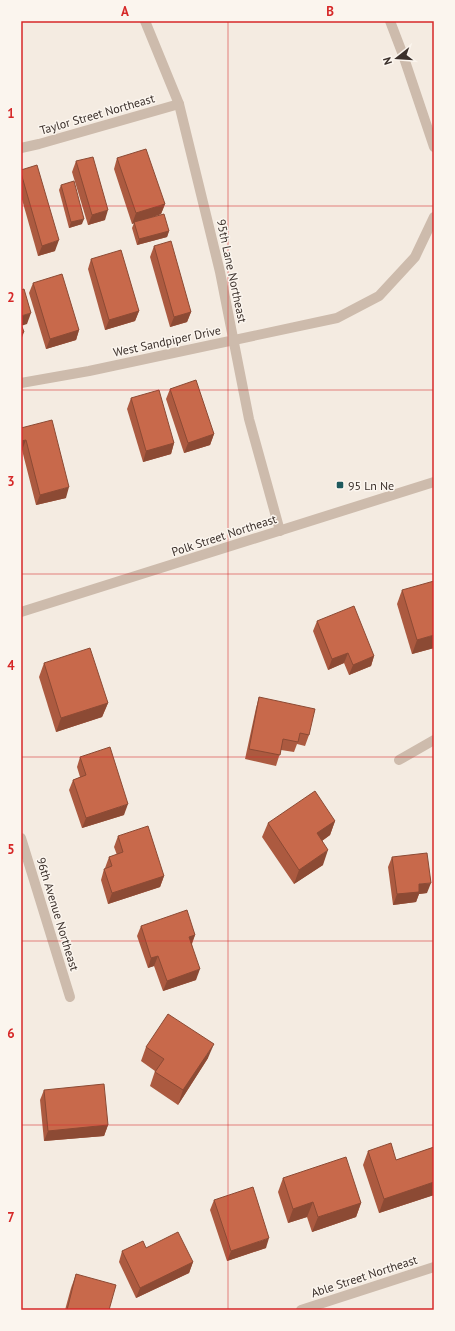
<svg xmlns="http://www.w3.org/2000/svg" width="455" height="1331" viewBox="0 0 455 1331" font-family="'PT Sans',sans-serif">
  <rect width="100%" height="100%" fill="#f4ebe1"/>
  <g fill="none" stroke-linecap="round" stroke-linejoin="round">
    <g stroke="#cdbbac" stroke-width="10">
      <path d="M 145,21 L 179,104 L 220,272 L 249,419 L 280,531"/>
      <path d="M 390,21 L 403,55 L 434,147"/>
      <path d="M 21,148 L 39,144 L 179,104"/>
      <path d="M 21,383 L 89,371 L 337,318 L 379,296 L 415,257 L 434,217"/>
      <path d="M 21,612 L 434,482"/>
      <path d="M 399,760 L 434,740"/>
      <path d="M 21,838 L 70,997"/>
      <path d="M 301,1310 L 434,1267"/>
    </g>
  </g>
  <g fill="#ac5a40">
    <path d="M 117,158 L 165,204 L 161,214 L 145,220 L 169,231 L 167,237 L 137,245 L 132,228 L 134,223 L 132,224 L 114,169 Z"/>
    <path d="M 76,161 L 105,220 L 88,225 L 72,172 Z"/>
    <path d="M 21,170 L 55,251 L 38,256 L 21,196 Z"/>
    <path d="M 61,185 L 82,224 L 69,228 L 59,190 Z"/>
    <path d="M 154,246 L 191,312 L 187,322 L 170,327 L 150,257 Z"/>
    <path d="M 91,259 L 139,311 L 135,321 L 105,330 L 88,269 Z"/>
    <path d="M 33,283 L 79,330 L 76,340 L 46,349 L 29,293 Z"/>
    <path d="M 170,389 L 214,434 L 210,445 L 184,453 L 166,399 Z"/>
    <path d="M 131,398 L 174,443 L 171,454 L 143,462 L 127,409 Z"/>
    <path d="M 21,428 L 66,498 L 36,505 L 22,450 L 21,450 Z"/>
    <path d="M 402,590 L 434,648 L 412,654 L 397,604 Z"/>
    <path d="M 317,621 L 374,656 L 371,666 L 349,675 L 344,663 L 328,670 L 313,631 Z"/>
    <path d="M 44,663 L 108,703 L 102,717 L 56,732 L 39,677 Z"/>
    <path d="M 259,697 L 309,735 L 305,746 L 297,744 L 294,752 L 281,750 L 276,766 L 245,759 L 256,708 Z"/>
    <path d="M 80,757 L 124,815 L 82,828 L 69,790 L 73,780 L 80,777 L 77,767 Z"/>
    <path d="M 335,821 L 330,835 L 322,841 L 323,865 L 294,884 L 262,837 L 268,823 Z"/>
    <path d="M 118,836 L 164,876 L 160,887 L 108,904 L 101,880 L 104,869 L 106,869 L 105,868 L 109,857 L 117,855 L 114,847 Z"/>
    <path d="M 392,857 L 427,893 L 419,894 L 416,902 L 393,905 L 388,867 Z"/>
    <path d="M 141,926 L 195,935 L 192,944 L 196,980 L 163,991 L 154,966 L 148,968 L 137,936 Z"/>
    <path d="M 146,1047 L 208,1058 L 178,1105 L 150,1086 L 155,1071 L 141,1061 Z"/>
    <path d="M 44,1090 L 108,1125 L 104,1136 L 44,1141 L 40,1100 Z"/>
    <path d="M 434,1147 L 434,1195 L 379,1213 L 363,1165 L 368,1151 L 396,1160 Z"/>
    <path d="M 283,1178 L 361,1203 L 356,1217 L 312,1232 L 307,1217 L 288,1223 L 278,1192 Z"/>
    <path d="M 214,1200 L 266,1248 L 227,1261 L 210,1210 Z"/>
    <path d="M 146,1248 L 193,1262 L 189,1273 L 136,1298 L 119,1262 L 122,1251 Z"/>
    <path d="M 76,1274 L 109,1310 L 65,1310 L 71,1288 Z"/>
  </g>
  <g fill="#8c4a34">
    <path d="M 165,204 L 161,214 L 132,224 L 136,213 Z"/>
    <path d="M 108,210 L 105,220 L 88,225 L 92,215 Z"/>
    <path d="M 84,219 L 82,224 L 69,228 L 71,222 Z"/>
    <path d="M 169,231 L 167,237 L 137,245 L 139,239 Z"/>
    <path d="M 59,240 L 55,251 L 38,256 L 42,246 Z"/>
    <path d="M 139,311 L 135,321 L 105,330 L 109,320 Z"/>
    <path d="M 191,312 L 187,322 L 170,327 L 174,317 Z"/>
    <path d="M 31,313 L 27,324 L 21,326 L 21,316 Z"/>
    <path d="M 79,330 L 76,340 L 46,349 L 50,339 Z"/>
    <path d="M 24,332 L 21,340 L 21,333 Z"/>
    <path d="M 214,434 L 210,445 L 184,453 L 188,443 Z"/>
    <path d="M 26,440 L 22,450 L 21,450 L 21,441 Z"/>
    <path d="M 174,443 L 171,454 L 143,462 L 146,451 Z"/>
    <path d="M 69,487 L 66,498 L 36,505 L 40,495 Z"/>
    <path d="M 434,635 L 434,648 L 412,654 L 417,640 Z"/>
    <path d="M 348,653 L 344,663 L 328,670 L 332,659 Z"/>
    <path d="M 374,656 L 371,666 L 349,675 L 353,665 Z"/>
    <path d="M 108,703 L 102,717 L 56,732 L 61,718 Z"/>
    <path d="M 128,804 L 124,815 L 82,828 L 86,818 Z"/>
    <path d="M 335,821 L 330,835 L 312,848 L 317,833 Z"/>
    <path d="M 328,850 L 323,865 L 294,884 L 299,870 Z"/>
    <path d="M 164,876 L 160,887 L 108,904 L 112,893 Z"/>
    <path d="M 431,883 L 427,893 L 419,894 L 416,902 L 393,905 L 397,894 L 419,884 Z"/>
    <path d="M 195,935 L 191,945 L 189,937 Z"/>
    <path d="M 158,956 L 154,966 L 148,968 L 151,958 Z"/>
    <path d="M 200,969 L 196,980 L 163,991 L 167,981 Z"/>
    <path d="M 214,1044 L 208,1058 L 178,1105 L 183,1090 Z"/>
    <path d="M 108,1125 L 104,1136 L 44,1141 L 48,1131 Z"/>
    <path d="M 434,1182 L 434,1195 L 379,1213 L 384,1199 Z"/>
    <path d="M 313,1202 L 307,1217 L 288,1223 L 293,1209 Z"/>
    <path d="M 361,1203 L 356,1217 L 312,1232 L 318,1217 Z"/>
    <path d="M 269,1238 L 266,1248 L 227,1261 L 231,1251 Z"/>
    <path d="M 193,1262 L 189,1273 L 136,1298 L 140,1288 Z"/>
  </g>
  <g fill="#c8694b" stroke="#8c4a34">
    <path d="M 146,149 L 165,204 L 136,213 L 117,158 Z"/>
    <path d="M 93,157 L 108,210 L 92,215 L 76,161 Z"/>
    <path d="M 37,165 L 59,240 L 42,246 L 21,173 L 21,170 Z"/>
    <path d="M 74,181 L 84,219 L 71,222 L 61,185 Z"/>
    <path d="M 164,214 L 169,231 L 139,239 L 134,222 Z"/>
    <path d="M 171,241 L 191,312 L 174,317 L 154,246 Z"/>
    <path d="M 121,250 L 139,311 L 109,320 L 91,259 Z"/>
    <path d="M 62,274 L 79,330 L 50,339 L 33,283 Z"/>
    <path d="M 24,289 L 31,313 L 21,316 L 21,290 Z"/>
    <path d="M 21,324 L 24,332 L 21,333 Z"/>
    <path d="M 196,380 L 214,434 L 188,443 L 170,389 Z"/>
    <path d="M 159,390 L 174,443 L 146,451 L 131,398 Z"/>
    <path d="M 52,420 L 69,487 L 40,495 L 26,440 L 21,441 L 21,428 Z"/>
    <path d="M 434,581 L 434,635 L 417,640 L 402,590 Z"/>
    <path d="M 354,606 L 374,656 L 353,665 L 348,653 L 332,659 L 317,621 Z"/>
    <path d="M 90,648 L 108,703 L 61,718 L 44,663 Z"/>
    <path d="M 259,697 L 315,709 L 309,735 L 300,733 L 298,742 L 283,739 L 280,755 L 249,749 Z"/>
    <path d="M 110,747 L 128,804 L 86,818 L 73,780 L 86,775 L 80,757 Z"/>
    <path d="M 315,791 L 335,821 L 317,833 L 328,850 L 299,870 L 268,823 Z"/>
    <path d="M 148,826 L 164,876 L 112,893 L 104,869 L 112,866 L 109,857 L 123,852 L 118,836 Z"/>
    <path d="M 427,853 L 431,883 L 419,884 L 419,892 L 397,894 L 392,857 Z"/>
    <path d="M 187,910 L 195,935 L 189,937 L 200,969 L 167,981 L 158,956 L 151,958 L 141,926 Z"/>
    <path d="M 168,1014 L 214,1044 L 183,1090 L 155,1072 L 164,1059 L 146,1047 Z"/>
    <path d="M 104,1084 L 108,1125 L 48,1131 L 44,1090 Z"/>
    <path d="M 391,1143 L 396,1160 L 434,1147 L 434,1182 L 384,1199 L 368,1151 Z"/>
    <path d="M 346,1157 L 361,1203 L 318,1217 L 313,1202 L 293,1209 L 283,1178 Z"/>
    <path d="M 253,1187 L 269,1238 L 231,1251 L 214,1200 Z"/>
    <path d="M 178,1232 L 193,1262 L 140,1288 L 122,1251 L 143,1241 L 146,1248 Z"/>
    <path d="M 76,1274 L 116,1285 L 109,1310 L 67,1310 Z"/>
  </g>
  <path fill="none" stroke="#d62828" stroke-width="1" stroke-opacity="0.55" d="M 228,21 L 228,1310M 21,206 L 434,206M 21,390 L 434,390M 21,574 L 434,574M 21,757 L 434,757M 21,941 L 434,941M 21,1125 L 434,1125"/>
  <rect fill="#1f5a5e" stroke="#fbf5ee" stroke-width="1.5" x="336" y="481" width="8" height="8" rx="2"/>
  <g text-anchor="middle" dominant-baseline="central" stroke-width="3" stroke-linejoin="round" paint-order="stroke">
    <g font-size="12" fill="#3b302b" stroke="#fbf5ee">
      <text transform="translate(97 114) rotate(-16)">Taylor Street Northeast</text>
      <text transform="translate(232 271) rotate(78)">95th Lane Northeast</text>
      <text transform="translate(167 341) rotate(-12)">West Sandpiper Drive</text>
      <text transform="translate(224 535) rotate(-18)">Polk Street Northeast</text>
      <text transform="translate(58 914) rotate(73)">96th Avenue Northeast</text>
      <text transform="translate(364 1276) rotate(-18)">Able Street Northeast</text>
    </g>
    <g font-size="12" fill="#3b302b" stroke="#fbf5ee" text-anchor="start">
      <text x="348" y="485">95 Ln Ne</text>
    </g>
  </g>
  <rect width="455" height="1331" fill="none" stroke="#fbf5ee" stroke-width="44"/>
  <g transform="translate(397 58) rotate(253)" stroke="#fbf5ee" stroke-width="3" paint-order="stroke">
  <path d="M0-3L7 15L0 10L-7 15Z" fill="#3b302b"/>
  <text y="-6" font-size="11" font-weight="bold" text-anchor="middle" fill="#3b302b">N</text>
  </g>
  <rect x="22" y="22" width="411" height="1287" fill="none" stroke="#d62828" stroke-width="1.5"/>
  <g font-size="13" text-anchor="middle" font-weight="bold" fill="#d62828">
    <text x="125" y="16">A</text>
    <text x="330" y="16">B</text>
    <text x="11" y="118">1</text>
    <text x="11" y="302">2</text>
    <text x="11" y="486">3</text>
    <text x="11" y="670">4</text>
    <text x="11" y="854">5</text>
    <text x="11" y="1038">6</text>
    <text x="11" y="1222">7</text>
  </g>
</svg>
